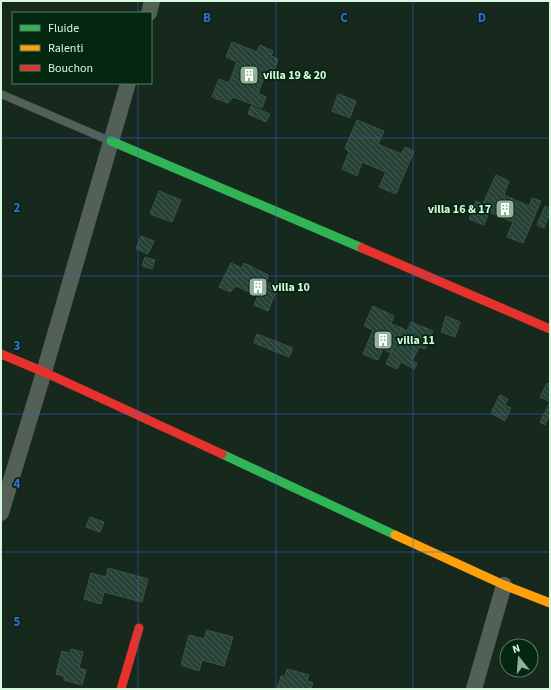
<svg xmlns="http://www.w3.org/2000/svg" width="551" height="690" viewBox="0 0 551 690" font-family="'Source Sans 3',sans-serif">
  <defs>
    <pattern id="building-back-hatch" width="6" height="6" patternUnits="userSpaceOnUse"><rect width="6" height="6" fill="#274136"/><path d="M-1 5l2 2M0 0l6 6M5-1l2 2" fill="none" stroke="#465d53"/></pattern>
  </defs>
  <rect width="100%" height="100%" fill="#16291c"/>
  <g fill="url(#building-back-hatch)" stroke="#395449">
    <path d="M 232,42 L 257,52 L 260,45 L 273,51 L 271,56 L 278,59 L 274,71 L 268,68 L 258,93 L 266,97 L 262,108 L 233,97 L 228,103 L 212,97 L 219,79 L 229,83 L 237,62 L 226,57 Z"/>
    <path d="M 338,94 L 356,101 L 350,118 L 332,111 Z"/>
    <path d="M 251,106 L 270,114 L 266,122 L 248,114 Z"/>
    <path d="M 357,120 L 384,131 L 378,144 L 401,154 L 405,147 L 414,151 L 396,194 L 379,187 L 386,172 L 362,162 L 357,176 L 342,169 L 349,152 L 345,148 Z"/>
    <path d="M 496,175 L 509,181 L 504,195 L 529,206 L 532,198 L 541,201 L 523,243 L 507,237 L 513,222 L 489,212 L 484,225 L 469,219 L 476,201 L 483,204 Z"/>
    <path d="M 159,191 L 181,200 L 172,222 L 150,214 Z"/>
    <path d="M 545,206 L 550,208 L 550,213 L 544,228 L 537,225 Z"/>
    <path d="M 141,236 L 154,241 L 148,254 L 136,249 Z"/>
    <path d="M 145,257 L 155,260 L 152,269 L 142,266 Z"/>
    <path d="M 231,263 L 242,268 L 244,263 L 268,275 L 267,283 L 279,284 L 268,311 L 254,305 L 258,296 L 236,286 L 230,292 L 219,287 Z"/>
    <path d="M 373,306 L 394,316 L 391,324 L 402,328 L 391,353 L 383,349 L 378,360 L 363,354 L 373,330 L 364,326 Z"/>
    <path d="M 446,316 L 460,322 L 455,337 L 441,332 Z"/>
    <path d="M 411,322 L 433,331 L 425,349 L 419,347 L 412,361 L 417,363 L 414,369 L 401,362 L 397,369 L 386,364 L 402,328 L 407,331 Z"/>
    <path d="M 257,334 L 293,348 L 289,357 L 254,343 Z"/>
    <path d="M 547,383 L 550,384 L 550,416 L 549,416 L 545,425 L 540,422 L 550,402 L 540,397 Z"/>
    <path d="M 500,395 L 508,399 L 505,405 L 511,408 L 505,421 L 491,413 Z"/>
    <path d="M 90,517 L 104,522 L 100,532 L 86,527 Z"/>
    <path d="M 108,568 L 148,579 L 142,602 L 104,592 L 101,604 L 84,599 L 91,573 L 106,577 Z"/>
    <path d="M 207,630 L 233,637 L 224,666 L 202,660 L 199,671 L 181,665 L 189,635 L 204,639 Z"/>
    <path d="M 71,649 L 83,652 L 79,668 L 86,670 L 82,685 L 64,680 L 64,676 L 56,674 L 62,651 L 70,653 Z"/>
    <path d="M 287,669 L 309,675 L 307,681 L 313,683 L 311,689 L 298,689 L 293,688 L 293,689 L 277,689 L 281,676 L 285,676 Z"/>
  </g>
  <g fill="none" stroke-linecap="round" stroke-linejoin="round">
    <path stroke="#526056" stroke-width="8" d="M 1,94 L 110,141"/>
    <g stroke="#526056" stroke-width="16">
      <path d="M 149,13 L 152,1"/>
      <path d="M 1,513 L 44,372 L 128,83"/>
      <path d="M 474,689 L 504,585"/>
    </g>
    <g stroke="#30b455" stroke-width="9">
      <path d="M 111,141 L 362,248"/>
      <path d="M 222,454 L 395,535"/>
    </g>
    <path stroke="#ff9f0a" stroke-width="9" d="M 395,535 L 504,585 L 550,603"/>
    <g stroke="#e5322d" stroke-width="9">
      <path d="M 362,248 L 550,329"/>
      <path d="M 1,354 L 44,372 L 222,454"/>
      <path d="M 121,689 L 139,628"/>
    </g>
  </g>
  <path fill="none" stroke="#3968d9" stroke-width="1" stroke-opacity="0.55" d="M 138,1 L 138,13M 276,1 L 276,689M 413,1 L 413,689M 138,83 L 138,689M 1,138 L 550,138M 1,276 L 550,276M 1,414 L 550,414M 1,552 L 550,552"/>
  <defs>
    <symbol id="building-square" viewBox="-11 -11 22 22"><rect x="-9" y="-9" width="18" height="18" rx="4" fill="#93b099" stroke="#032710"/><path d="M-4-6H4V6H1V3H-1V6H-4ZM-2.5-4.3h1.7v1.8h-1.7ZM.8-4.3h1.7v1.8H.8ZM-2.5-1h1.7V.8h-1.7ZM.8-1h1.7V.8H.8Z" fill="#fff"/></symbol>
  </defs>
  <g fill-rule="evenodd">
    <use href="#building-square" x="238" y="64" width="22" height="22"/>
    <use href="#building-square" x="494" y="198" width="22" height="22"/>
    <use href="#building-square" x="247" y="276" width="22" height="22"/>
    <use href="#building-square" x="372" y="329" width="22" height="22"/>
  </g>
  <g text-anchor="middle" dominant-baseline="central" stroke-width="3.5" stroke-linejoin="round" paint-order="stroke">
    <g font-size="12" font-weight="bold" fill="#d6f8dd" stroke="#032710" text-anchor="start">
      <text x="263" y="75">villa 19 &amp; 20</text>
      <text x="491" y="209" text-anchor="end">villa 16 &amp; 17</text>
      <text x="272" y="287">villa 10</text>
      <text x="397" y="340">villa 11</text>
    </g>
  </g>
  <g font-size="13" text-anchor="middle" font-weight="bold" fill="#3968d9" stroke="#032710" stroke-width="3.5" stroke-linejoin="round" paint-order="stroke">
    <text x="207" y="22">B</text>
    <text x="344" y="22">C</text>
    <text x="482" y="22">D</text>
    <text x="17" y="212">2</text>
    <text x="17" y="350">3</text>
    <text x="17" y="488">4</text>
    <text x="17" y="626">5</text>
  </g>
  <rect width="551" height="690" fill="none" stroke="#d6f8dd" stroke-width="4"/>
  <rect x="12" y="12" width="140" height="72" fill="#032710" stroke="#577b62"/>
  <rect x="20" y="25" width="20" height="6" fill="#30b455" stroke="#577b62"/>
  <text x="48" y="32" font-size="12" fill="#d6f8dd">Fluide</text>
  <rect x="20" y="45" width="20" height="6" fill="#ff9f0a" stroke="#577b62"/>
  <text x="48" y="52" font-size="12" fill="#d6f8dd">Ralenti</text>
  <rect x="20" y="65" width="20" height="6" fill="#e5322d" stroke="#577b62"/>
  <text x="48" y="72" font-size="12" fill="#d6f8dd">Bouchon</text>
  <g transform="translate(519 658) rotate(343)"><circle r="19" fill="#032710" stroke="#577b62"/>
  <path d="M0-3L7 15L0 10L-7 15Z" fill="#93b099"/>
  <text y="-6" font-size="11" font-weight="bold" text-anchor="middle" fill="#d6f8dd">N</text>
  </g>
</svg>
